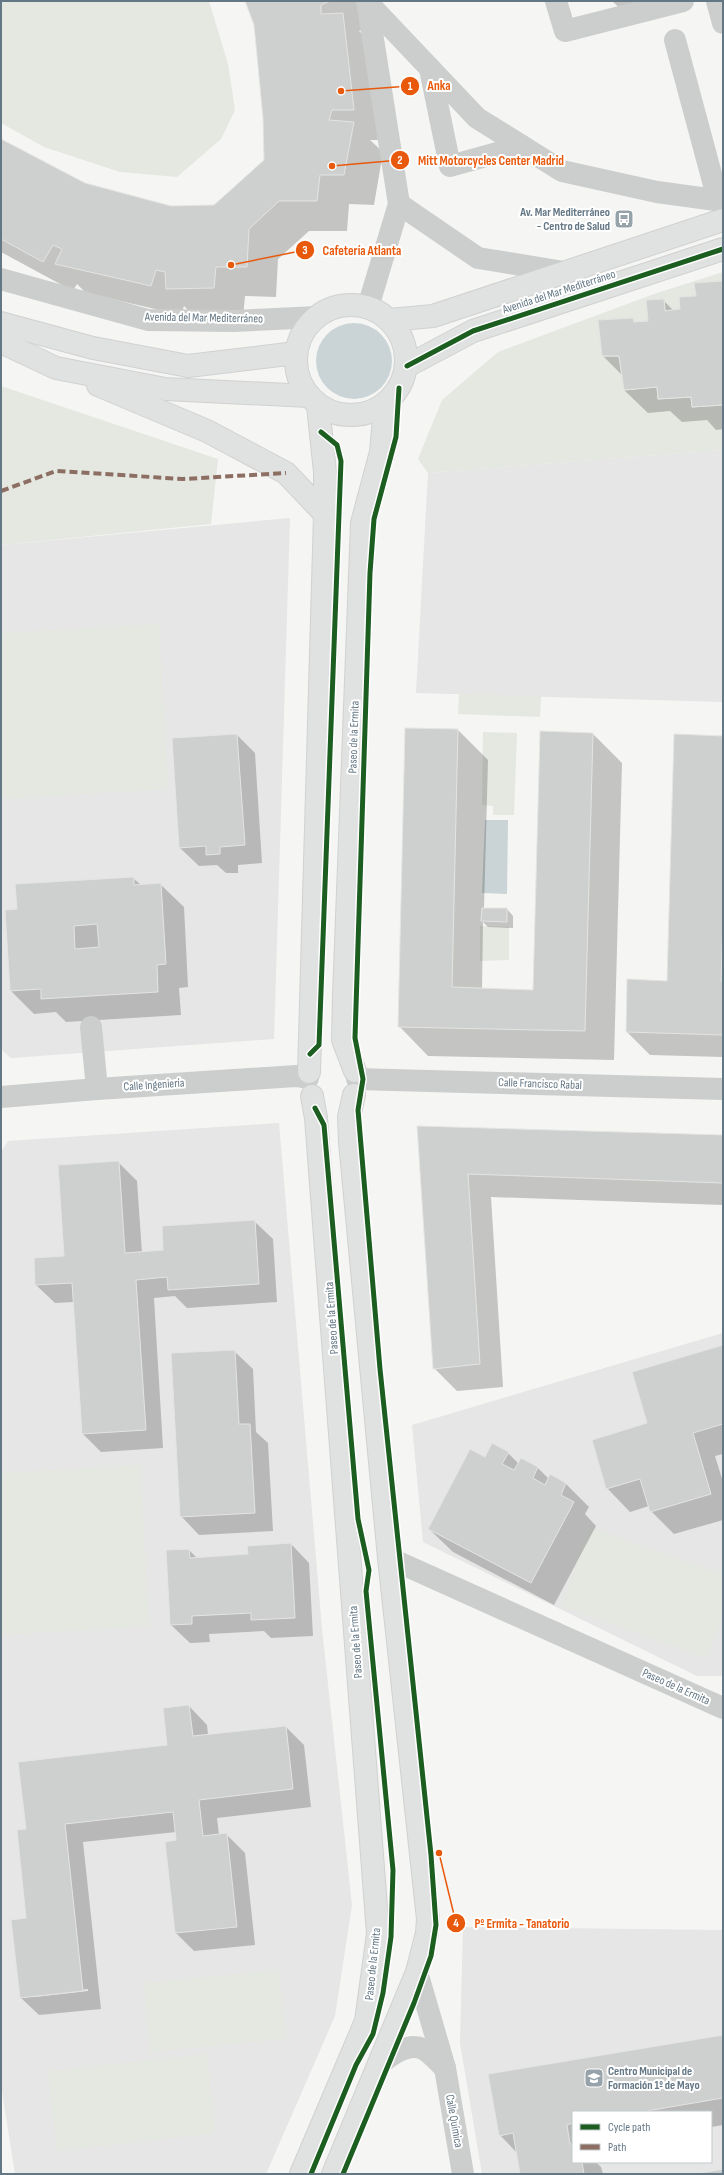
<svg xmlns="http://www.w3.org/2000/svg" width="724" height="2175" viewBox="0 0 724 2175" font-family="'Sofia Sans Condensed',sans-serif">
  <rect width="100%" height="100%" fill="#f5f5f3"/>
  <g fill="#e5e6e5" fill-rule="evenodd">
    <path d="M 723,450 L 723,702 L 416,693 L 428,473 Z"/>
    <path d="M 290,518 L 274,1039 L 11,1058 L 1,1049 L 1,545 Z"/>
    <path d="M 279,1123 L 322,1629 L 352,1905 L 335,2016 L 266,2174 L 15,2174 L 1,2085 L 1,1152 L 8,1141 Z"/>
    <path d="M 723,1333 L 723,1676 L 697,1676 L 423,1542 L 412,1425 Z"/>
    <path d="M 463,1927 L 723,1930 L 723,2174 L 482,2174 L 460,2043 ZM 573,2112 L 711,2112 L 711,2162 L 573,2162 Z"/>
  </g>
  <g fill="#e4e8e1">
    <path d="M 1,1 L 209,1 L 228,64 L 235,110 L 221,139 L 177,177 L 120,172 L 44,147 L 1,123 Z"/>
    <path d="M 723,272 L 723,281 L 695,283 L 696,296 L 679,297 L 680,309 L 665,311 L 664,299 L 646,301 L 648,321 L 634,322 L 633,318 L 598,321 L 602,356 L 619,356 L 624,390 L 657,387 L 658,399 L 691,397 L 692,407 L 723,405 L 723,450 L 428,473 L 418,459 L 442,400 L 498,352 L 654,294 Z"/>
    <path d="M 1,386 L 218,459 L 211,524 L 1,545 Z"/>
    <path d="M 159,624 L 168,789 L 1,799 L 1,633 Z"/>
    <path d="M 459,694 L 541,696 L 540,717 L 458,714 Z"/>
    <path d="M 483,732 L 517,733 L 514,815 L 493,815 L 493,806 L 482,805 Z"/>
    <path d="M 480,926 L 509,927 L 509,960 L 480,961 Z"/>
    <path d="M 140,1465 L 149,1626 L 1,1635 L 1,1473 Z"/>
    <path d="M 590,1527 L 723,1575 L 723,1615 L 707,1658 L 561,1606 Z"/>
    <path d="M 279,1970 L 286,2039 L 150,2052 L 144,1983 Z"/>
    <path d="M 207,2054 L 215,2133 L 57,2151 L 48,2071 Z"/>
  </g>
  <g fill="#cad4d6">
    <circle cx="354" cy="361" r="38"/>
    <path d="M 485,820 L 508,820 L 507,894 L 482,893 Z"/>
  </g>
  <g fill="#0003" fill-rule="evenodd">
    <path d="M 246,1 L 358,1 L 368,27 L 359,31 L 372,44 L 383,140 L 370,140 L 383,152 L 374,205 L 349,204 L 347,231 L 309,231 L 278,259 L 276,297 L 245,296 L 243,318 L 197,319 L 184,306 L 181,315 L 86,293 L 77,284 L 73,291 L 1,252 L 1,140 L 85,184 L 170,207 L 214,206 L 265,161 L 264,118 L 255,25 Z"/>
    <path d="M 612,1 L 659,1 L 623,11 Z"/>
    <path d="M 723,282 L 723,429 L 716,430 L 707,420 L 682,422 L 670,411 L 648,413 L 624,390 L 622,375 L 603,356 L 632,319 L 636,323 L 649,321 L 663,300 L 674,311 L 681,310 L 697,296 Z"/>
    <path d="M 458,730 L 488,760 L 484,909 L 507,909 L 513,916 L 513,928 L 488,927 L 483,922 L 482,989 L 534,991 L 593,734 L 622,763 L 614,1060 L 428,1056 L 399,1026 Z"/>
    <path d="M 237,735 L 255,753 L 262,863 L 238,865 L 238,873 L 226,873 L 217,865 L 199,866 L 180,848 Z"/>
    <path d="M 723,737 L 723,1057 L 650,1055 L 627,1032 L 668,982 Z"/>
    <path d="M 133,878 L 141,885 L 160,884 L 184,907 L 188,987 L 179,988 L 181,1015 L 66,1022 L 56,1012 L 34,1014 L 11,991 L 18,910 Z"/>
    <path d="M 418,1127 L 723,1136 L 723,1205 L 491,1197 L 503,1387 L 457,1391 L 434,1368 Z"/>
    <path d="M 118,1162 L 137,1181 L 142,1253 L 165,1251 L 254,1221 L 273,1239 L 277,1302 L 187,1308 L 175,1296 L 154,1298 L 163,1448 L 101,1452 L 83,1434 L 74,1302 L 55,1303 L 36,1285 L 35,1259 L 65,1257 Z"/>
    <path d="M 723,1346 L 723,1454 L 715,1456 L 723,1482 L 723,1520 L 674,1534 L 651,1511 L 649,1506 L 630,1512 L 607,1488 L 648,1424 Z"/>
    <path d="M 234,1351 L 253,1369 L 256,1432 L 268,1443 L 273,1531 L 199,1535 L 181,1516 Z"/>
    <path d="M 508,1453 L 519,1464 L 521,1460 L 538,1468 L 549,1479 L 551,1476 L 566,1484 L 589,1507 L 585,1514 L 596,1526 L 554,1605 L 453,1552 L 429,1529 L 485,1458 Z"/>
    <path d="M 291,1544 L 309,1563 L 313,1636 L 271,1638 L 264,1631 L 209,1634 L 210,1642 L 190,1643 L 171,1625 L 189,1550 L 197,1558 L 249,1555 L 248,1547 Z"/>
    <path d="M 189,1706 L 207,1725 L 208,1735 L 286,1727 L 304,1745 L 311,1807 L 217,1818 L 219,1835 L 226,1834 L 245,1853 L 255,1945 L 194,1951 L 176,1933 L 166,1843 L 177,1841 L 176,1832 L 83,1842 L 101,2009 L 39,2015 L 20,1997 L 27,1919 L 27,1830 L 168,1746 ZM 88,1989 L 88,1991 L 35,1997 L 35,1995 Z"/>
    <path d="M 723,2036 L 723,2125 L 711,2127 L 711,2112 L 573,2112 L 573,2162 L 596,2162 L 601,2167 L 603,2174 L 521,2174 L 517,2153 L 500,2135 Z"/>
  </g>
  <g fill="#ced0cf" stroke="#e4e4e3" fill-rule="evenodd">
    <path d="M 245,1 L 330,1 L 321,5 L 321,14 L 343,13 L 354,110 L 332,110 L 329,120 L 354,122 L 344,175 L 320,175 L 317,201 L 279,201 L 249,229 L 247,267 L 216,267 L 214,288 L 166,289 L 165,272 L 156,270 L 151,286 L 55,264 L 62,249 L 53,245 L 43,262 L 1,239 L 1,139 L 85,183 L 171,206 L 214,205 L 264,160 L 263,118 L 254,25 Z"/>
    <path d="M 723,281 L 723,347 L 714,348 L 715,361 L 723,360 L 723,405 L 692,407 L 691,397 L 658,399 L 657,387 L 624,390 L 619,356 L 602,356 L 598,320 L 633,318 L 634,322 L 648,321 L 646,300 L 664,299 L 665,311 L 680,309 L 679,297 L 696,296 L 694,283 ZM 684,333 L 687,363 L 672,366 L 669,349 L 653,351 L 652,337 Z"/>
    <path d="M 723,281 L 723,405 L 692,407 L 691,397 L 658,399 L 657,387 L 624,390 L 619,356 L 602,356 L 598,320 L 633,318 L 634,322 L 648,321 L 646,300 L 664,299 L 665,311 L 680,309 L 679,297 L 696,296 L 694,283 Z"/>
    <path d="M 405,728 L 458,729 L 452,987 L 533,990 L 540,731 L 593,733 L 585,1031 L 398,1027 Z"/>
    <path d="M 237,734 L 245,845 L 220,847 L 220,854 L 206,855 L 206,846 L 179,848 L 172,738 Z"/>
    <path d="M 674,734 L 723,736 L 723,917 L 721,981 L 723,981 L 723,1035 L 626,1032 L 627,979 L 667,981 Z"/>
    <path d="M 134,877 L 134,885 L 161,883 L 166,964 L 157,965 L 158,992 L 41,999 L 41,989 L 10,991 L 5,910 L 17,909 L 15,884 ZM 97,924 L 99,947 L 75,949 L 74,926 Z"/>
    <path d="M 482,908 L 507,908 L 507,922 L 481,921 Z"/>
    <path d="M 417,1126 L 723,1135 L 723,1183 L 468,1174 L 480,1364 L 433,1369 Z"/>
    <path d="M 119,1161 L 125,1253 L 163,1250 L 162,1226 L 255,1220 L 259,1284 L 168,1290 L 167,1277 L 136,1280 L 146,1430 L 82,1434 L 72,1283 L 35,1285 L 34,1258 L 64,1256 L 58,1165 Z"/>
    <path d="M 723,1345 L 723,1424 L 693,1433 L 711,1494 L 650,1512 L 640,1479 L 606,1489 L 592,1440 L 647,1423 L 632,1372 Z"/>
    <path d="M 235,1350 L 239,1424 L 250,1424 L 255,1513 L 180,1517 L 171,1353 Z"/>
    <path d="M 492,1443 L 509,1452 L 502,1464 L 514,1470 L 521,1458 L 538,1467 L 533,1478 L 545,1485 L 550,1474 L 566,1483 L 561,1495 L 574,1502 L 531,1583 L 428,1529 L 470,1449 L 485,1457 Z"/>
    <path d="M 291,1543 L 295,1618 L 251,1620 L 251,1613 L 192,1616 L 192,1624 L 170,1625 L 166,1550 L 189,1549 L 190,1558 L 248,1554 L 247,1546 Z"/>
    <path d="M 189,1705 L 193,1736 L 286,1726 L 293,1789 L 199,1800 L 203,1836 L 227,1833 L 237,1927 L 175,1933 L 165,1842 L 176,1840 L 173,1812 L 65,1824 L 83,1991 L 20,1998 L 11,1920 L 26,1918 L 17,1830 L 26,1829 L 18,1762 L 167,1745 L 163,1708 Z"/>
    <path d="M 723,2035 L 723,2098 L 641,2112 L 573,2112 L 573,2123 L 567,2125 L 570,2144 L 573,2144 L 573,2162 L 582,2162 L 584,2174 L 520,2174 L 513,2133 L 499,2136 L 488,2074 Z"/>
    <path d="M 723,2169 L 723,2174 L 696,2174 Z"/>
  </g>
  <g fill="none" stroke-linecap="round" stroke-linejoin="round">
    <defs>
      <g id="major">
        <circle cx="351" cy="360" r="55"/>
        <path d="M 389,320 L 433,316 L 723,220"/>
        <path d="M 1,323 L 93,348 L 188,366 L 296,353"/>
        <path d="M 1,342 L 56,368 L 165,389 L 309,396"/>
        <path d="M 407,366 L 473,331 L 723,249"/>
        <path d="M 98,385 L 207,431 L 286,473 L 325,514"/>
        <path d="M 355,1071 L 343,1040 L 344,996 L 362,523 L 381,452 L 385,405"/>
        <path d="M 309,1072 L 325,514 L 325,472 L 318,406"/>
        <path d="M 301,2174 L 366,2021 L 378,1934 L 316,1118 L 312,1096"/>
        <path d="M 333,2174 L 417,1972 L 427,1933 L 428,1919 L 389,1558 L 350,1142 L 349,1117 L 354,1095"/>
      </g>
    </defs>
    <use href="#major" stroke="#d1d1d1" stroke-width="24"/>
    <g stroke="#cccece" stroke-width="22">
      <path d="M 367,1 L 399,204 L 368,307"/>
      <path d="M 556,1 L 565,31 L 683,1"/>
      <path d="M 717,1 L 723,23"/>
      <path d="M 367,2 L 477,118 L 562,171 L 657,192 L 723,201"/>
      <path d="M 675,40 L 718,200"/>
      <path d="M 430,69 L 450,166 L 522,146"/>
      <path d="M 399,204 L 478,258 L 564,272"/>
      <path d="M 1,279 L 148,320 L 234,321 L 317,317"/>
      <path d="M 91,1027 L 97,1089"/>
      <path d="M 357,1079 L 723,1089"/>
      <path d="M 1,1097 L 97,1089 L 296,1076 L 308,1078"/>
      <path d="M 389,1558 L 723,1708"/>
      <path d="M 417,1972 L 445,2068 L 463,2174"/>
      <path d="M 380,2064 C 391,2055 408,2042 423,2049 C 431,2053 439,2063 445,2068"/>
    </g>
    <use href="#major" stroke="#e0e1e1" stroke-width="22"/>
    <path stroke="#8d6e63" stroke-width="4" stroke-dasharray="8 4" stroke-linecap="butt" d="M 1,491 L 56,471 L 183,479 L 286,473"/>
    <defs>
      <g id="cycleway">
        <path d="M 407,366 L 473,331 L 723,249"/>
        <path d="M 310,1054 L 319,1045 L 341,461 L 337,445 L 321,432"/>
        <path d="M 311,2174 L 356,2065 L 373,2034 L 383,1993 L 391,1937 L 393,1870 L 366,1591 L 369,1570 L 358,1519 L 324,1125 L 315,1108"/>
        <path d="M 343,2174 L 414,2003 L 431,1956 L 436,1925 L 431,1855 L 380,1369 L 358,1110 L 363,1079 L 355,1038 L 370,573 L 374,519 L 396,437 L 399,388"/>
      </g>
    </defs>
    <use href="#cycleway" stroke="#fff" stroke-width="8"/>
    <use href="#cycleway" stroke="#1b5e20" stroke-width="5"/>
  </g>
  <defs>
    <symbol id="bus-square" viewBox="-11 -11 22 22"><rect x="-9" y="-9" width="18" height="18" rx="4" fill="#97a3ab" stroke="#fff"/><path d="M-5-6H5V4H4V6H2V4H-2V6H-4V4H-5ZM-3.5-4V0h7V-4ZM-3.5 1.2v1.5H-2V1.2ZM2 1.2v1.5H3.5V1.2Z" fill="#fff"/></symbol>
    <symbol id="university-square" viewBox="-11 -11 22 22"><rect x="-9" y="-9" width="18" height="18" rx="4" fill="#97a3ab" stroke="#fff"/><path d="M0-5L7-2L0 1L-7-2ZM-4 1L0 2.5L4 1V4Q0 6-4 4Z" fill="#fff"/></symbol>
  </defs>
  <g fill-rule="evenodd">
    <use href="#bus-square" x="613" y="208" width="22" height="22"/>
    <use href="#university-square" x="583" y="2067" width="22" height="22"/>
  </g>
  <g text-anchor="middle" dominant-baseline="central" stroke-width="4" stroke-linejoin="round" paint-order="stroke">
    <g font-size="12" font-weight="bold" fill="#647784" stroke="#fff" text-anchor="end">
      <text x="610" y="212">Av. Mar Mediterráneo<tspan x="610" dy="14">- Centro de Salud</tspan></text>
      <text x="608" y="2071" text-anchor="start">Centro Municipal de<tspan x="608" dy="14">Formación 1º de Mayo</tspan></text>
    </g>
    <g font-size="12" fill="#647784" stroke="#fff">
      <text transform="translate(559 292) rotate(-18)">Avenida del Mar Mediterráneo</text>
      <text transform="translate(204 318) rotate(1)">Avenida del Mar Mediterráneo</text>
      <text transform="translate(354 737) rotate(-88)">Paseo de la Ermita</text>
      <text transform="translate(540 1084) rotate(2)">Calle Francisco Rabal</text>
      <text transform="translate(154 1085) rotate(-4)">Calle Ingeniería</text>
      <text transform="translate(332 1318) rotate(-94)">Paseo de la Ermita</text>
      <text transform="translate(356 1642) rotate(-94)">Paseo de la Ermita</text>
      <text transform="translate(676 1687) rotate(24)">Paseo de la Ermita</text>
      <text transform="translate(373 1964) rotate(-84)">Paseo de la Ermita</text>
      <text transform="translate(454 2121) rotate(80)">Calle Química</text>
    </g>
  </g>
  <path fill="none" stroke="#e8590c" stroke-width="1.5" d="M341 91L410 86M332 166L400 160M231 265L305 250M439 1853L456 1923"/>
  <g fill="#e8590c" stroke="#fff" stroke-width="1.5">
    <circle cx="341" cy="91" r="4"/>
    <circle cx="332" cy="166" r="4"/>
    <circle cx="231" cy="265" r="4"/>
    <circle cx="439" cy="1853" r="4"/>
    <circle cx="410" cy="86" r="10"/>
    <circle cx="400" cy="160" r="10"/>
    <circle cx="305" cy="250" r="10"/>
    <circle cx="456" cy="1923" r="10"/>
  </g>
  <g font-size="12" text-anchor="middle" font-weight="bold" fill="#fff">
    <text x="410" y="90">1</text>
    <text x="400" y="164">2</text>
    <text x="305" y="254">3</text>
    <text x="456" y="1927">4</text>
  </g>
  <g font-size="13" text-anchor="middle" font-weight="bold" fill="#e8590c" stroke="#fff" stroke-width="4" stroke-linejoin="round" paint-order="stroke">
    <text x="439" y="90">Anka</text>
    <text x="491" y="165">Mitt Motorcycles Center Madrid</text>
    <text x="362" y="255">Cafetería Atlanta</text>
    <text x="522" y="1928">Pº Ermita - Tanatorio</text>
  </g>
  <rect width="724" height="2175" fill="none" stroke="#647784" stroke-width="4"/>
  <rect x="572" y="2111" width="140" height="52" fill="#ffffff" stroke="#c1c9ce"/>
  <rect x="580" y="2124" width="20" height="6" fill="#1b5e20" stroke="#c1c9ce"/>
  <text x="608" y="2131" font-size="12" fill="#647784">Cycle path</text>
  <rect x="580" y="2144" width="20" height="6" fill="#8d6e63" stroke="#c1c9ce"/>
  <text x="608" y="2151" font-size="12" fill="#647784">Path</text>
</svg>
